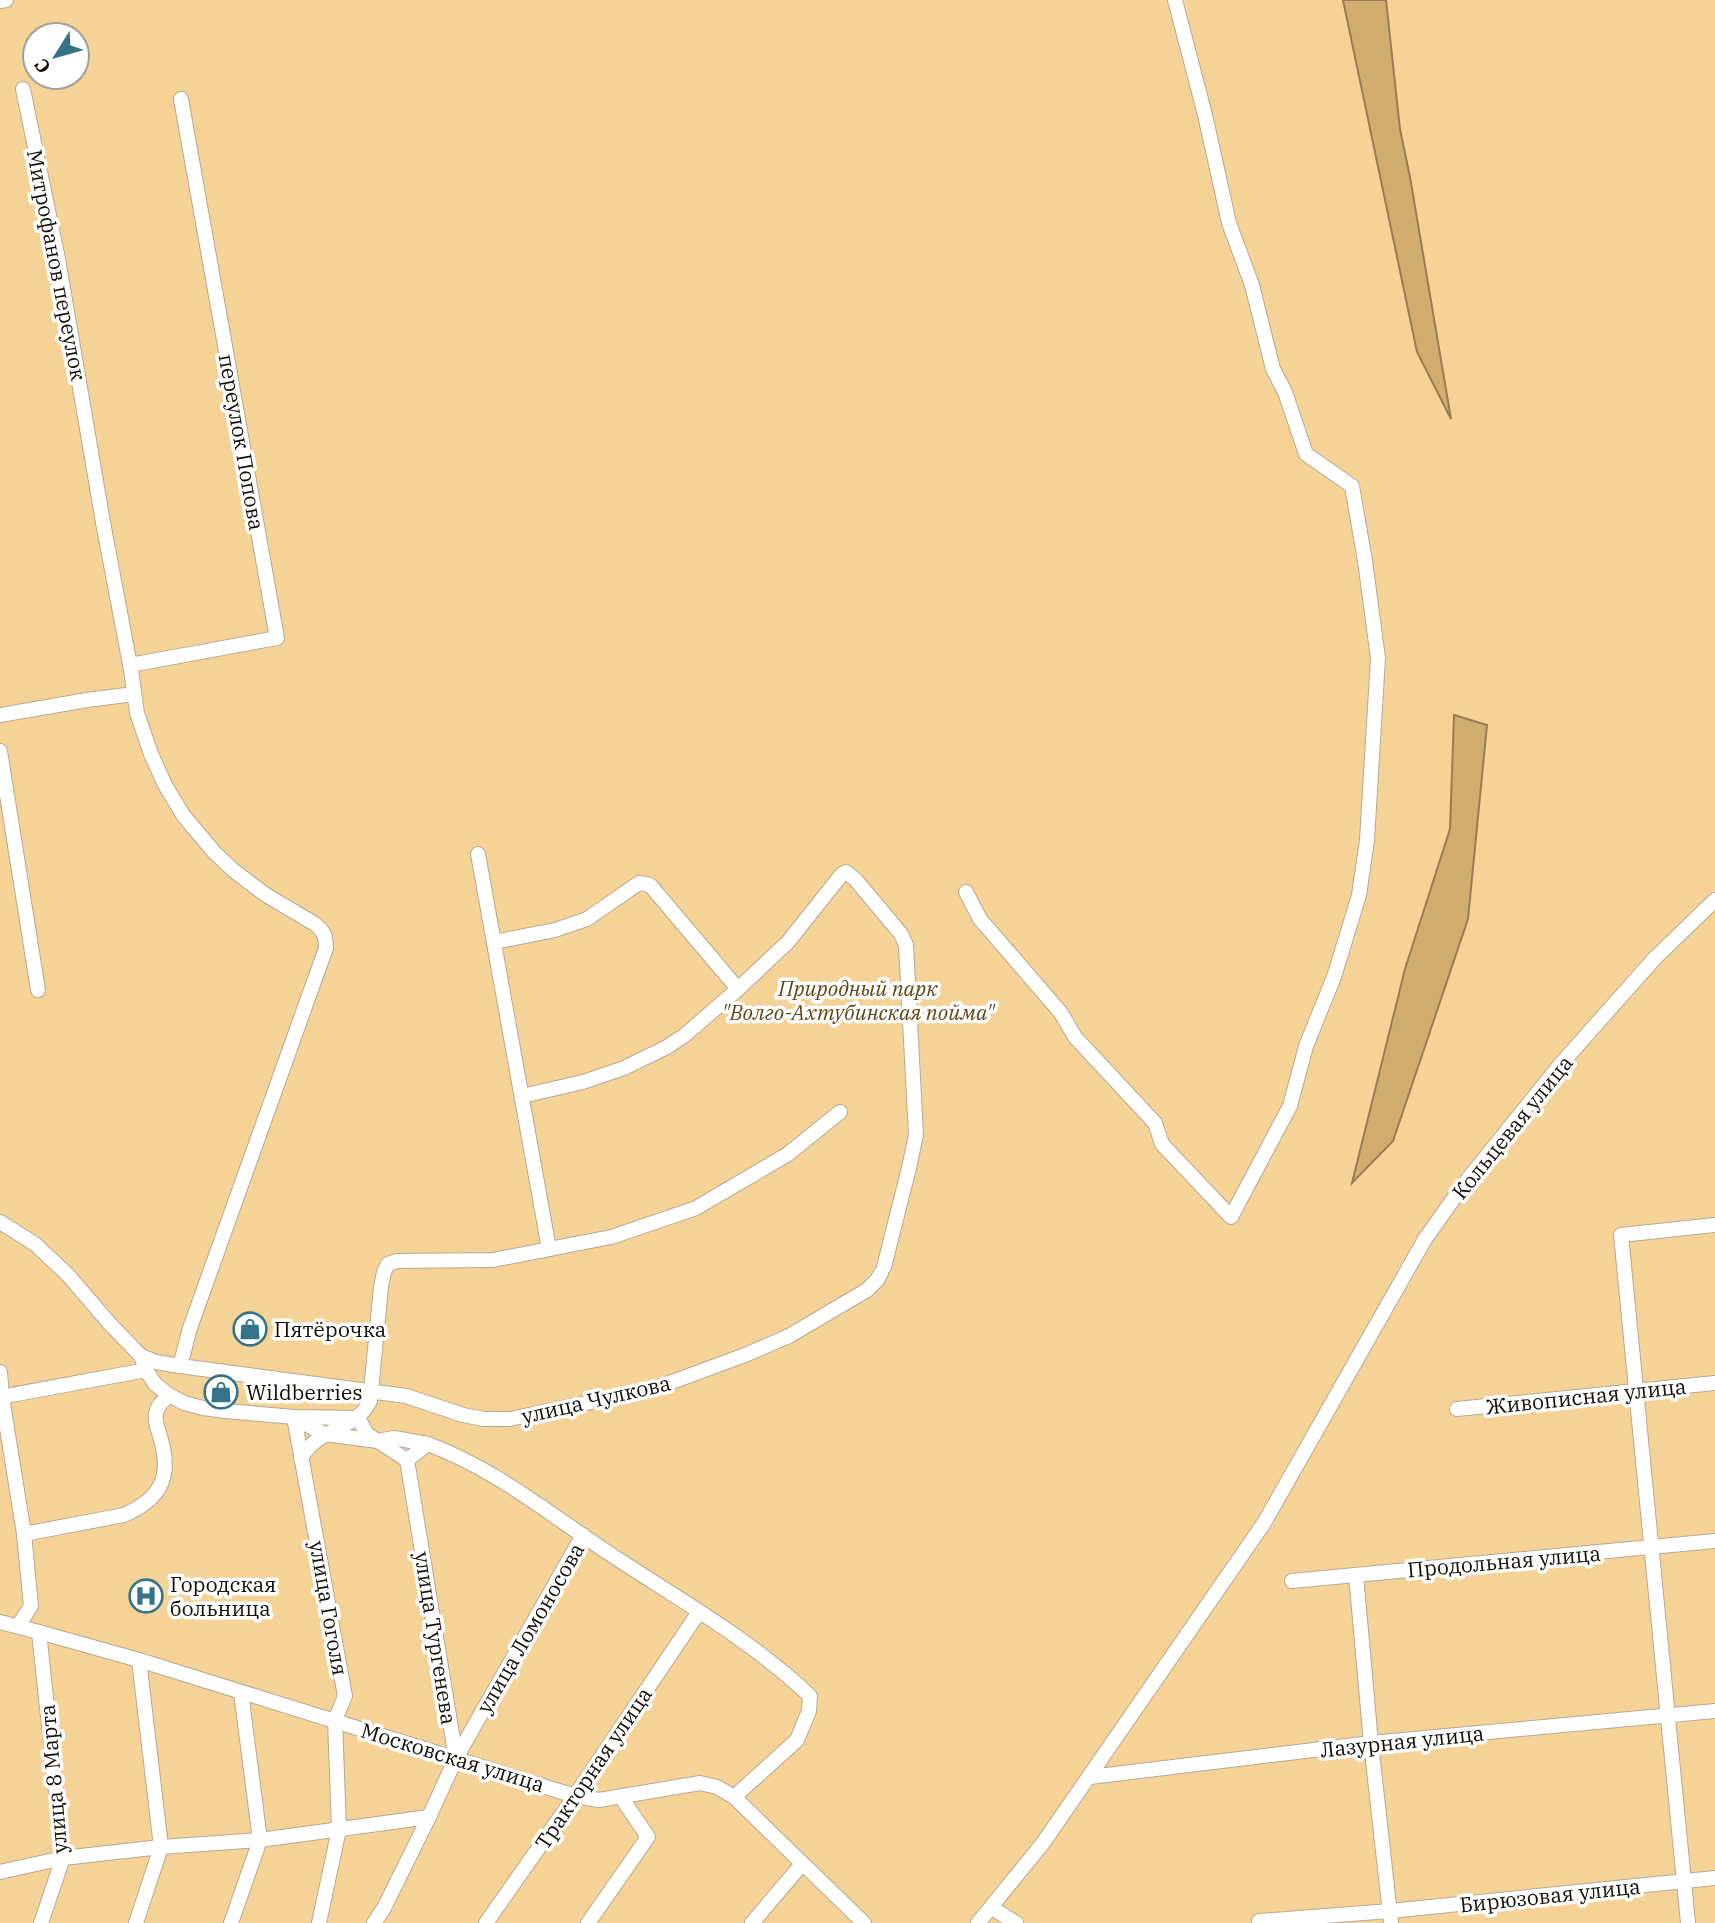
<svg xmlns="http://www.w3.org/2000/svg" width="1715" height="1923" viewBox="0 0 1715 1923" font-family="'IBM Plex Serif',serif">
  <rect width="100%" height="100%" fill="#fef6e9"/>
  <path fill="#f5d397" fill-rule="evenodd" d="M 0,0 L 1715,0 L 1715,1923 L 0,1923 ZM 35,35 L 77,35 L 77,77 L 35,77 Z"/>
  <g fill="#d0ad6e" stroke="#977d4f" stroke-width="2">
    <path d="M 1343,0 L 1386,0 L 1400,129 L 1410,177 L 1451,419 L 1417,352 Z"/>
    <path d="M 1454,715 L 1487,725 L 1468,919 L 1393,1141 L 1352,1183 L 1405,969 L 1450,829 Z"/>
  </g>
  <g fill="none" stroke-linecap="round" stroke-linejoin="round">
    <defs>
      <g id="minor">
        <path d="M 0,1 L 6,0"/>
        <path d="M 23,89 L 58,259 L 104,528 L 131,670 L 137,713 L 151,754 L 165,785 L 183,815 L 214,852 L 233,870 L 266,895 L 315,924 C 324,931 326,937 326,948 L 190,1328 L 180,1366"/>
        <path d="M 130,665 L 277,638 L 181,99"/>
        <path d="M 0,715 L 87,700 L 134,694"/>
        <path d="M 0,751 L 38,990"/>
        <path d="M 478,854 L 549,1249"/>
        <path d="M 966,892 L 980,919 L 1061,1013 L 1075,1037 L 1155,1123 L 1162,1144 L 1231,1217 L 1290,1106 L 1306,1046 L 1334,977 L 1359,895 L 1367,840 L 1378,658 L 1365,561 L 1352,486 L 1306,454 L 1285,392 L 1273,369 L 1252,285 L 1229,223 L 1205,115 L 1175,0"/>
        <path d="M 494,942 L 555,930 L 587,919 L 639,883 L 650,885 L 738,989"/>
        <path d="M 522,1096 L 583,1082 L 624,1068 L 667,1047 L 685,1035 L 738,989 L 788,942 L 842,874 L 846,872 L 855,879 L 901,934 L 906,945 L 916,1135 L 909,1168 L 884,1267"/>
        <path d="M 0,1222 L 35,1244 L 68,1275 L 110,1324 L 141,1356 L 146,1370 L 155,1384 L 169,1395 L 184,1403 L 203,1408 L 226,1411 L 294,1417 L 358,1418 L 367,1434 L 407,1460 L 428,1444 C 497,1470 549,1514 610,1554 C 678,1599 750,1639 810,1696 L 809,1711 L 797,1740 L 734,1797"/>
        <path d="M 141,1356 L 156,1362 L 180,1366 L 406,1396 L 463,1415 L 484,1419 L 510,1419 L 653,1389 L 745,1355 L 789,1336 L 867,1290 L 877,1280 L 881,1273"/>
        <path d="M 0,1372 L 2,1397 L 24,1534 L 31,1606 L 18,1626"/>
        <path d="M 0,1397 L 146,1370"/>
        <path d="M 1457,1409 L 1715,1383"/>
        <path d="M 294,1417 L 345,1696 L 335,1720 L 339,1829 L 319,1923"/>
        <path d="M 295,1418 L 324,1434 L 378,1441 L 394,1438 L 428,1444"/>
        <path d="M 301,1458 C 318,1427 357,1430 370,1401 L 381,1287 L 384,1272 L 388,1264 L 397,1261 L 493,1260 L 611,1237 L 696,1208 L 788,1154 L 840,1112"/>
        <path d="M 407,1460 L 456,1758"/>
        <path d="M 24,1534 L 124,1515 C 160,1499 172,1478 161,1440 C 159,1431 154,1422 156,1413 C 157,1405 164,1401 169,1395"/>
        <path d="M 1356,1575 L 1371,1743 L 1391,1923"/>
        <path d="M 1292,1581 L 1715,1541"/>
        <path d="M 0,1622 L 39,1632 L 139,1660 L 575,1796 L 599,1800 L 700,1783 L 717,1787 L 734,1797 L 864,1923"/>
        <path d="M 39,1632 L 63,1858 L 41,1923"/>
        <path d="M 1090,1777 L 1371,1743 L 1715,1711"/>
        <path d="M 0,1872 L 63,1858 L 161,1847 L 260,1840 L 429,1817"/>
        <path d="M 992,1908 L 1016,1923"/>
        <path d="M 1259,1921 L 1390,1911 L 1715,1878"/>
        <path d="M 136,1923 L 161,1847 L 139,1660"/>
        <path d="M 231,1923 L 260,1840 L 241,1692"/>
        <path d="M 374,1923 L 384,1908 L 429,1817 L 456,1758 L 583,1535"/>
        <path d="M 486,1923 L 575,1796 L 699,1612"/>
        <path d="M 588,1923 L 648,1837 L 621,1797"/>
        <path d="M 752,1923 L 802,1864"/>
        <path d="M 978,1923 L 1043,1843 L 1264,1523 L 1425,1239 L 1464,1184 L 1560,1065 L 1655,958 L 1715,900"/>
        <path d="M 1688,1923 L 1621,1235 L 1715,1225"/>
      </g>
    </defs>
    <use href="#minor" stroke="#b6a994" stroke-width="16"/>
    <use href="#minor" stroke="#fff" stroke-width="14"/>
  </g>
  <defs>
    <symbol id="shop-ring" viewBox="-11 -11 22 22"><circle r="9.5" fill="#fff" stroke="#347388" stroke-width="1.5"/><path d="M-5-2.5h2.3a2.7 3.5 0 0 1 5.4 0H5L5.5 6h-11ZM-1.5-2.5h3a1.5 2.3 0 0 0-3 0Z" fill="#347388"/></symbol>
    <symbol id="hospital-ring" viewBox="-11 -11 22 22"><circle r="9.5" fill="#fff" stroke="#347388" stroke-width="1.5"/><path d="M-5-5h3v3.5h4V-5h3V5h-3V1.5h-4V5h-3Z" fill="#347388"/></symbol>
  </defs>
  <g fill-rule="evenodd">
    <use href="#shop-ring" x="231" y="1310" width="38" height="38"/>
    <use href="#shop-ring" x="202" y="1373" width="38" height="38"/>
    <use href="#hospital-ring" x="127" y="1577" width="38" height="38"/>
  </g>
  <g text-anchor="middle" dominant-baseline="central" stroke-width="7" stroke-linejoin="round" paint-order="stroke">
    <g font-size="21" fill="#130e07" stroke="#fff">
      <text transform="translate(57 265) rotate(79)">Митрофанов переулок</text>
      <text transform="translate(242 442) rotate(80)">переулок Попова</text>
      <text transform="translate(1512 1127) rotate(-51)">Кольцевая улица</text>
      <text transform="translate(1586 1396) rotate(-6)">Живописная улица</text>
      <text transform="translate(596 1399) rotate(-13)">улица Чулкова</text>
      <text transform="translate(1504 1561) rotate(-5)">Продольная улица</text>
      <text transform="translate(329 1608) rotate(80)">улица Гоголя</text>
      <text transform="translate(530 1628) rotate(-60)">улица Ломоносова</text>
      <text transform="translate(436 1638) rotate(81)">улица Тургенева</text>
      <text transform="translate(1402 1741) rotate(-6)">Лазурная улица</text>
      <text transform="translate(453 1757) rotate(17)">Московская улица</text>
      <text transform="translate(593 1768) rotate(-56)">Тракторная улица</text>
      <text transform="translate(53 1779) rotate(-95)">улица 8 Марта</text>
      <text transform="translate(1550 1895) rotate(-6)">Бирюзовая улица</text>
    </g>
    <g font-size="21" font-style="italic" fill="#604716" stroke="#fff">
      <text x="858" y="988">Природный парк<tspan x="858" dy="24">"Волго-Ахтубинская пойма"</tspan></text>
    </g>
    <g font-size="21" fill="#130e07" stroke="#fff" text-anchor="start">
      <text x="274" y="1329">Пятёрочка</text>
      <text x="246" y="1392">Wildberries</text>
      <text x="170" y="1584">Городская<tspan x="170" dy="24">больница</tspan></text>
    </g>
  </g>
  <g transform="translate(56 56) rotate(233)"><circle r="33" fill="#ffffff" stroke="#a19f9c" stroke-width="2"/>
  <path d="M0-5L12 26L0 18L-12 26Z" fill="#347388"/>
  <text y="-10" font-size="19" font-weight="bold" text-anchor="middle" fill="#130e07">С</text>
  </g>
</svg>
